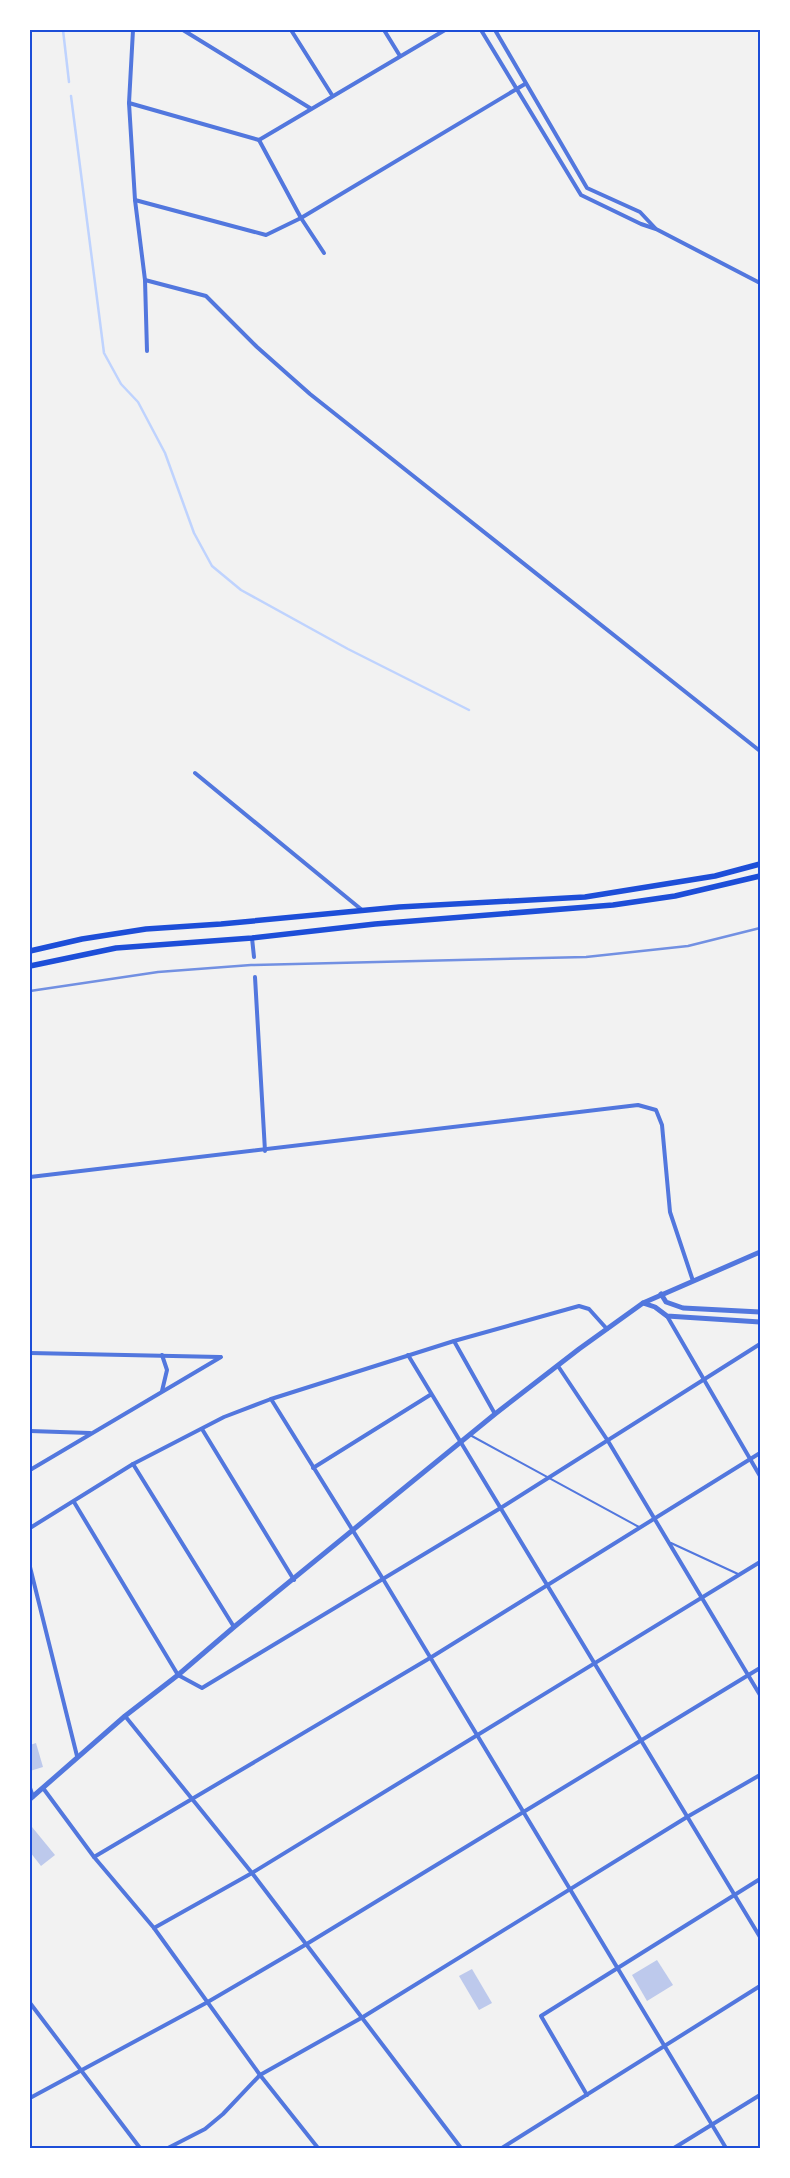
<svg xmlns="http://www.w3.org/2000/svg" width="790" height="2178" viewBox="0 0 790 2178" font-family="Commissioner,sans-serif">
  <rect width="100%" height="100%" fill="#f2f2f2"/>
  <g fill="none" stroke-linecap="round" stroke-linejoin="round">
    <g stroke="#bfd3fe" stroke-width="2.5">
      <path d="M 63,30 L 69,82"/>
      <path d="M 71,96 L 104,353 L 121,384 L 138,402 L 165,453 L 194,533 L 212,566 L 241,590 L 348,649 L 469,710"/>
    </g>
  </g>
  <g fill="#bdc9ec">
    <path d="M 36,1743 L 43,1767 L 30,1771 L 30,1745 Z"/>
    <path d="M 32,1827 L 55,1855 L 41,1866 L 30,1852 L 30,1829 Z"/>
    <path d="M 657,1960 L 673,1985 L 647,2001 L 632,1975 Z"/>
    <path d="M 472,1969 L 492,2003 L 479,2010 L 459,1976 Z"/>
  </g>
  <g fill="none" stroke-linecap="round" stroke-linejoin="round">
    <g stroke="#5277de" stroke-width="2">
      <path d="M 470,1435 L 639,1527"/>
      <path d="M 671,1543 L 738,1574"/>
    </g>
    <g stroke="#5277de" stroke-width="4">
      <path d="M 133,30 L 129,103 L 135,200 L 145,280 L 147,351"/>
      <path d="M 183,30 L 310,108"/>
      <path d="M 291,30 L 332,95"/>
      <path d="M 384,30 L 400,56"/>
      <path d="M 481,30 L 581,195 L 641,224 L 656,229 L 760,283"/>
      <path d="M 495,30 L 587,188 L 640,212 L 655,228"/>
      <path d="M 129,103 L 259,140 L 445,30"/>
      <path d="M 259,140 L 301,218 L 324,253"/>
      <path d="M 135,200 L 266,235 L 301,218 L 525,84"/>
      <path d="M 145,280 L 206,296 L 257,347 L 310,394 L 760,751"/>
      <path d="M 195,773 L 362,910"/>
      <path d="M 252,938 L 254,957"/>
      <path d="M 255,977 L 265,1151"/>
      <path d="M 30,1177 L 638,1105 L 656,1110 L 662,1125 L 670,1212 L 693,1281"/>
      <path d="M 667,1316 L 760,1476"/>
      <path d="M 454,1341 L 495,1414"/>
      <path d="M 30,1353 L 220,1357"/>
      <path d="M 162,1355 L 167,1370 L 162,1391"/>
      <path d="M 408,1355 L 760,1937"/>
      <path d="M 558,1366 L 608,1441 L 760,1695"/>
      <path d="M 271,1399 L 383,1579 L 726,2148"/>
      <path d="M 202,1429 L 294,1580"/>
      <path d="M 30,1431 L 90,1433"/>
      <path d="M 133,1464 L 234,1627"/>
      <path d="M 313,1468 L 430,1395"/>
      <path d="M 30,1470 L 221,1357"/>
      <path d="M 74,1502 L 178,1675 L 202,1688 L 499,1509 L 760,1344"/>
      <path d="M 30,1528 L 133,1464 L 224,1417 L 271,1399 L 454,1341 L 579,1306 L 589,1309 L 607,1329"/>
      <path d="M 30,1567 L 77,1756"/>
      <path d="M 125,1716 L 252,1873 L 461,2148"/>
      <path d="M 30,1788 L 33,1797"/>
      <path d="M 43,1788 L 94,1857 L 154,1928 L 260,2075 L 318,2148"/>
      <path d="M 94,1857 L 430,1658 L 760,1453"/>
      <path d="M 154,1928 L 252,1873 L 760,1562"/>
      <path d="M 30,2003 L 140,2148"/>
      <path d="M 587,2095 L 541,2016 L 760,1879"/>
      <path d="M 30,2098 L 206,2003 L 305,1945 L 760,1668"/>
      <path d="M 168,2148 L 205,2129 L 223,2114 L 260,2075 L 363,2017 L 687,1817 L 760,1775"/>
      <path d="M 502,2148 L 760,1986"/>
      <path d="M 674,2148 L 760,2095"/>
    </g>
    <g stroke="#5277de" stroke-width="5">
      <path d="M 661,1294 L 666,1302 L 683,1308 L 760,1312"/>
      <path d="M 643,1303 L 655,1307 L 667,1316 L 760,1322"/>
      <path d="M 30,1799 L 125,1716 L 178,1675 L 234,1627 L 495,1414 L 579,1349 L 643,1303 L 760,1252"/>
    </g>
    <g stroke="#1d4ed8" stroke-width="5.5">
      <path d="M 30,951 L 82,939 L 146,929 L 221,924 L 399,907 L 585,897 L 715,876 L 760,864"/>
      <path d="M 30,966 L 116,948 L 252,938 L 375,924 L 613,905 L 675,896 L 760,876"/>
    </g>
    <path stroke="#7290e2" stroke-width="2.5" d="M 30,991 L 158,972 L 251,965 L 586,957 L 688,946 L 760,928"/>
  </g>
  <rect width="790" height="2178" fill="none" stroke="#ffffff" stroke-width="62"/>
  <rect x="31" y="31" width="728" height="2116" fill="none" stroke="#1d4ed8" stroke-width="2"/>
</svg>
